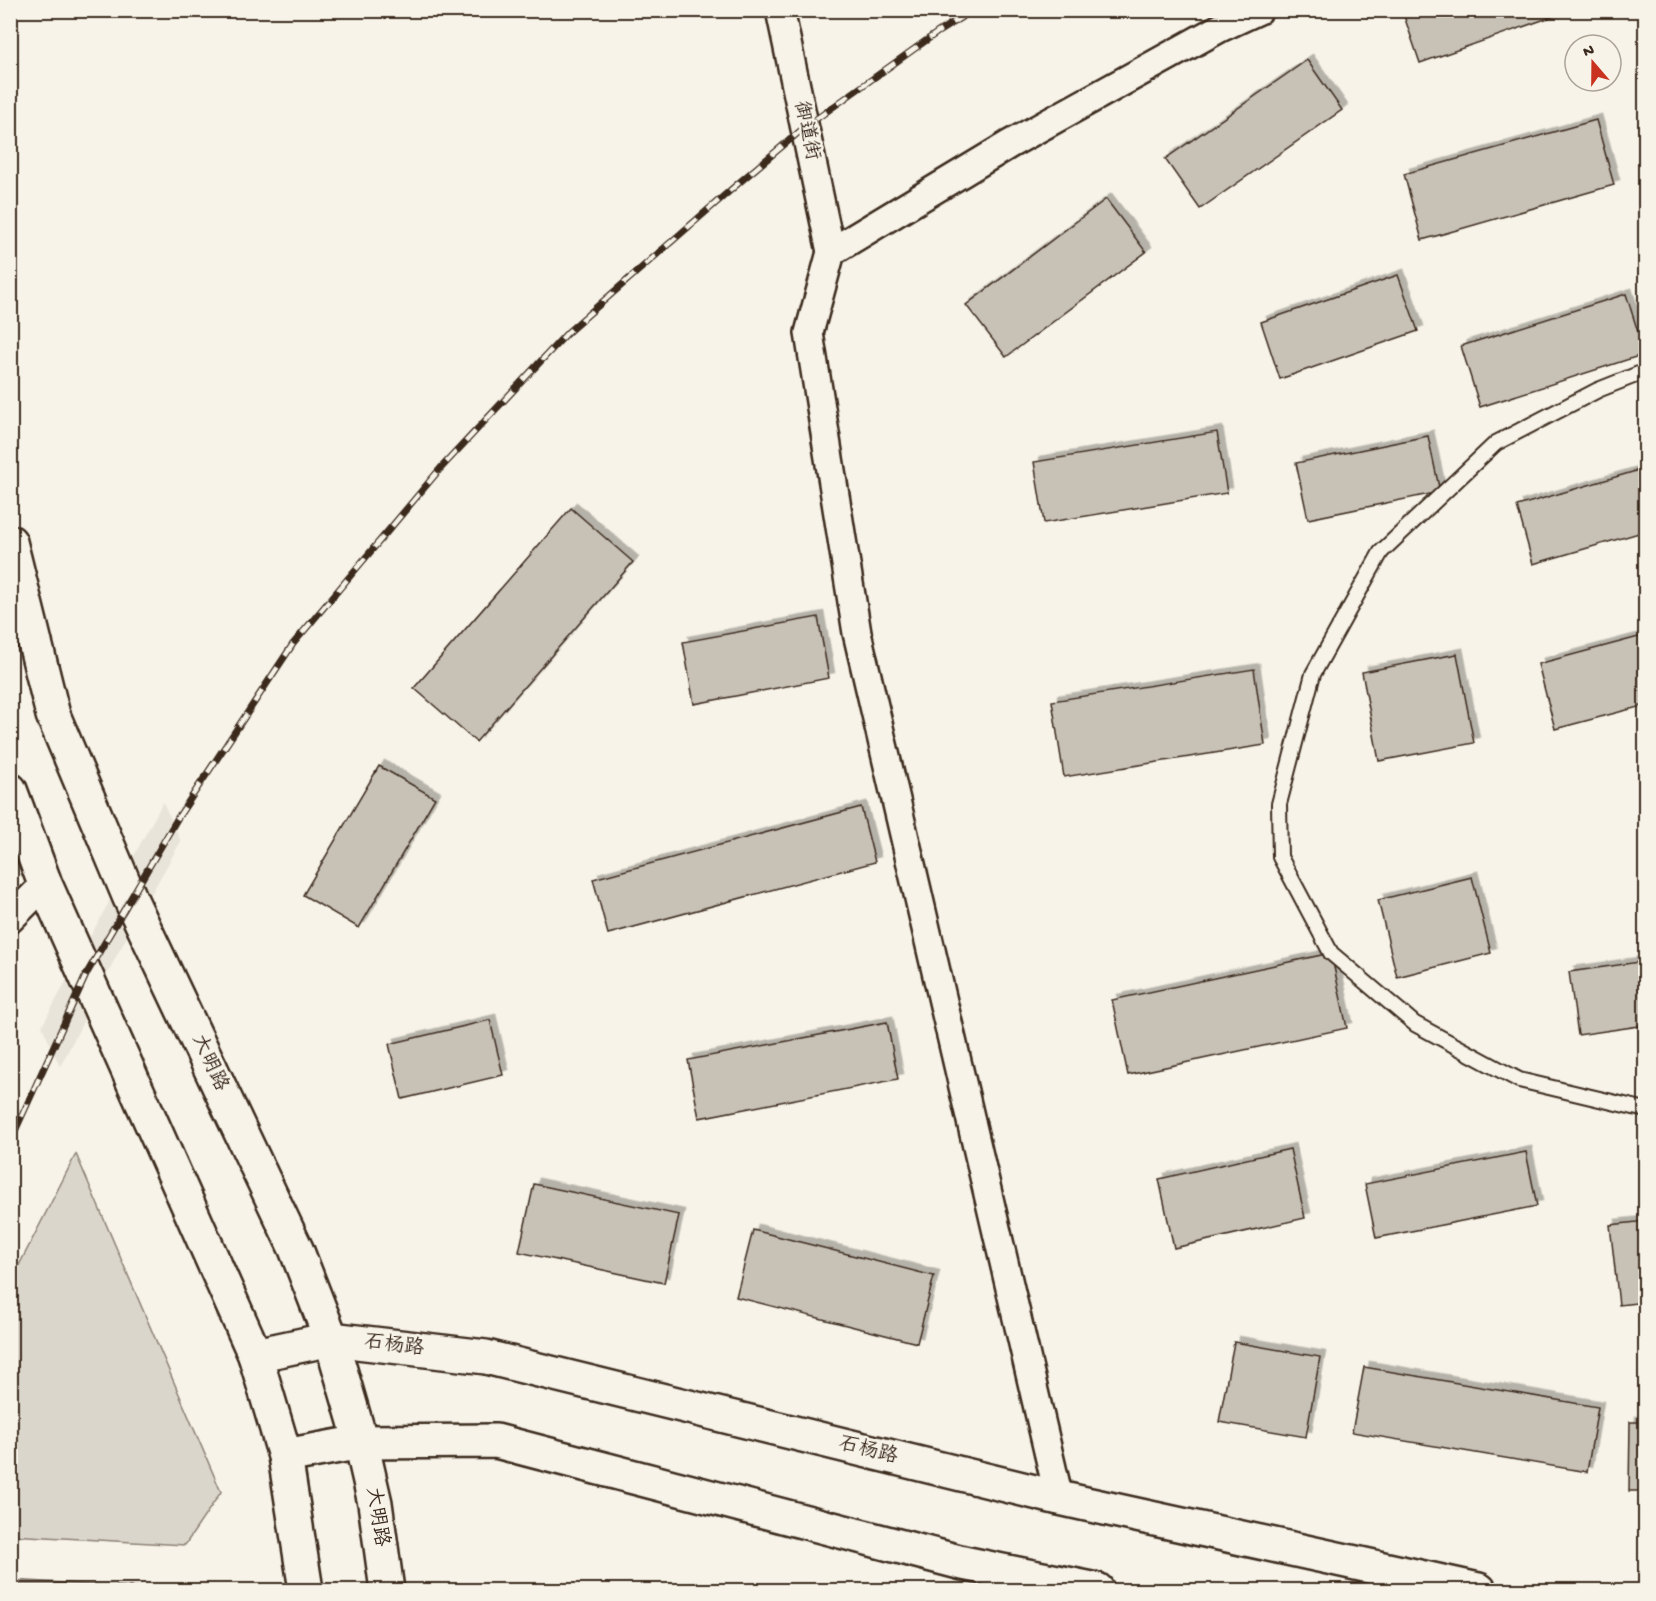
<svg xmlns="http://www.w3.org/2000/svg" width="1656" height="1601" viewBox="0 0 1656 1601" font-family="'Gochi Hand','LXGW WenKai TC',sans-serif">
  <defs>
    <filter id="shadow"><feDropShadow dx="5.5" dy="-5.5" stdDeviation="0" flood-color="#0004"/></filter>
  </defs>
  <rect width="100%" height="100%" fill="#f7f3e8"/>
  <filter id="ink" filterUnits="userSpaceOnUse"><feTurbulence type="fractalNoise" baseFrequency=".0167" numOctaves="2"/><feDisplacementMap in="SourceGraphic" scale="12" xChannelSelector="R" yChannelSelector="G"/><feConvolveMatrix kernelMatrix="1 2 1 2 8 2 1 2 1" color-interpolation-filters="sRGB"/></filter>
  <g filter="url(#ink)">
    <path fill="#e9e4d9" d="M 163,802 L 181,841 L 119,951 L 60,1067 L 42,1026 Z"/>
    <path fill="#dbd6cb" stroke="#8b8074" stroke-width="1.5" d="M 76,1154 L 221,1492 L 185,1545 L 11,1535 L 11,1281 Z"/>
    <path fill="#b4aca0" stroke="#84786c" stroke-width="1.5" d="M 10,1580 L 188,1590 L 467,1585 L 489,1590 L 11,1590 Z"/>
    <path fill="#f7f3e8" d="M 456,1582 L 458,1590 L 246,1590 L 245,1586 Z"/>
    <g fill="none" stroke-linecap="round" stroke-linejoin="round">
      <path stroke="#6b5e52" stroke-width="1.5" d="M 10,1586 L 93,1590"/>
    </g>
    <g fill="#c8c1b6" stroke="#3b2a1e" stroke-width="1.5" filter="url(#shadow)">
      <path d="M 1402,10 L 1571,10 L 1420,63 Z"/>
      <path d="M 1307,60 L 1342,110 L 1200,209 L 1165,159 Z"/>
      <path d="M 1596,120 L 1614,185 L 1422,240 L 1404,174 Z"/>
      <path d="M 1106,199 L 1146,252 L 1006,357 L 966,305 Z"/>
      <path d="M 1398,275 L 1418,331 L 1280,379 L 1261,322 Z"/>
      <path d="M 1626,294 L 1645,354 L 1480,407 L 1461,346 Z"/>
      <path d="M 1217,432 L 1227,493 L 1044,523 L 1034,462 Z"/>
      <path d="M 1428,436 L 1440,492 L 1308,519 L 1296,463 Z"/>
      <path d="M 1646,468 L 1646,531 L 1533,564 L 1517,506 Z"/>
      <path d="M 571,508 L 633,562 L 476,742 L 414,688 Z"/>
      <path d="M 818,617 L 829,678 L 694,704 L 683,642 Z"/>
      <path d="M 1646,635 L 1646,705 L 1555,729 L 1538,664 Z"/>
      <path d="M 1457,654 L 1474,743 L 1379,761 L 1362,672 Z"/>
      <path d="M 1254,669 L 1265,745 L 1064,777 L 1052,701 Z"/>
      <path d="M 379,766 L 435,798 L 359,928 L 303,895 Z"/>
      <path d="M 861,807 L 875,862 L 608,934 L 593,879 Z"/>
      <path d="M 1472,877 L 1491,953 L 1397,977 L 1378,900 Z"/>
      <path d="M 1331,953 L 1347,1028 L 1128,1075 L 1112,1000 Z"/>
      <path d="M 1646,961 L 1646,1025 L 1578,1035 L 1569,972 Z"/>
      <path d="M 490,1020 L 503,1075 L 402,1099 L 389,1044 Z"/>
      <path d="M 887,1022 L 898,1079 L 699,1118 L 688,1060 Z"/>
      <path d="M 1290,1149 L 1305,1218 L 1174,1248 L 1159,1179 Z"/>
      <path d="M 1526,1152 L 1537,1206 L 1376,1238 L 1365,1184 Z"/>
      <path d="M 534,1184 L 679,1215 L 664,1283 L 519,1252 Z"/>
      <path d="M 1646,1221 L 1646,1302 L 1619,1305 L 1610,1225 Z"/>
      <path d="M 753,1230 L 934,1276 L 917,1343 L 736,1297 Z"/>
      <path d="M 1234,1342 L 1320,1357 L 1306,1437 L 1219,1422 Z"/>
      <path d="M 1364,1367 L 1598,1407 L 1587,1472 L 1352,1432 Z"/>
      <path d="M 1630,1422 L 1646,1422 L 1646,1491 L 1629,1491 Z"/>
    </g>
    <g fill="none" stroke-linecap="round" stroke-linejoin="round">
      <defs>
        <path id="lane" d="M 1646,371 L 1598,390 L 1496,443 L 1381,552 L 1313,674 L 1279,804 L 1280,857 L 1331,953 L 1415,1024 L 1519,1080 L 1646,1110"/>
        <g id="street">
          <path d="M 780,10 L 831,252"/>
          <path d="M 10,919 L 45,884"/>
          <path d="M 1059,1498 L 857,633 L 809,333 L 831,252 L 1010,144 L 1220,28 L 1259,10"/>
        </g>
        <g id="primary">
          <path d="M 10,542 L 53,715 L 130,898 L 296,1249 L 331,1339 L 361,1442 L 375,1503 L 387,1590"/>
          <path d="M 10,790 L 45,884 L 255,1355 L 285,1456 L 306,1590"/>
          <path d="M 255,1355 L 331,1339 L 486,1357 L 1059,1498 L 1479,1590"/>
          <path d="M 285,1456 L 361,1442 L 496,1441 L 963,1563 L 1097,1590"/>
        </g>
      </defs>
      <use href="#lane" stroke="#3b2a1e" stroke-width="18"/>
      <use href="#street" stroke="#3b2a1e" stroke-width="32"/>
      <use href="#primary" stroke="#3b2a1e" stroke-width="38"/>
      <use href="#lane" stroke="#f7f3e8" stroke-width="14"/>
      <use href="#street" stroke="#f7f3e8" stroke-width="27"/>
      <use href="#primary" stroke="#f7f3e8" stroke-width="33"/>
      <defs>
        <path id="rail" d="M 10,1142 L 87,973 L 177,819 L 293,644 L 440,469 L 568,332 L 741,181 L 805,127 L 938,32 L 973,10"/>
      </defs>
      <use href="#rail" stroke="#3b2a1e" stroke-width="7"/>
      <use href="#rail" stroke="#f7f3e8" stroke-width="4.5" stroke-dasharray="14" stroke-linecap="butt"/>
    </g>
  </g>
  <g text-anchor="middle" dominant-baseline="central" stroke-width="5" stroke-linejoin="round" paint-order="stroke">
    <g font-size="20" fill="#3b2a1e" stroke="#f7f3e8">
      <text transform="translate(806 131) rotate(78)">御道街</text>
      <text transform="translate(209 1063) rotate(65)">大明路</text>
      <text transform="translate(394 1346) rotate(7)">石杨路</text>
      <text transform="translate(868 1451) rotate(14)">石杨路</text>
      <text transform="translate(376 1517) rotate(81)">大明路</text>
    </g>
  </g>
  <rect width="1656" height="1601" fill="none" stroke="#f7f3e8" stroke-width="36"/>
  <rect x="18" y="18" width="1620" height="1565" fill="none" stroke="#3b2a1e" stroke-width="2" filter="url(#ink)"/>
  <g transform="translate(1593 63) rotate(340)"><circle r="28" fill="#f7f3e8" stroke="#aca397" stroke-width="1.5"/>
  <path d="M0-4.5L10 22L0 15L-10 22Z" fill="#c8321e"/>
  <text y="-9" font-size="16" font-weight="bold" text-anchor="middle" fill="#3b2a1e">N</text>
  </g>
</svg>
